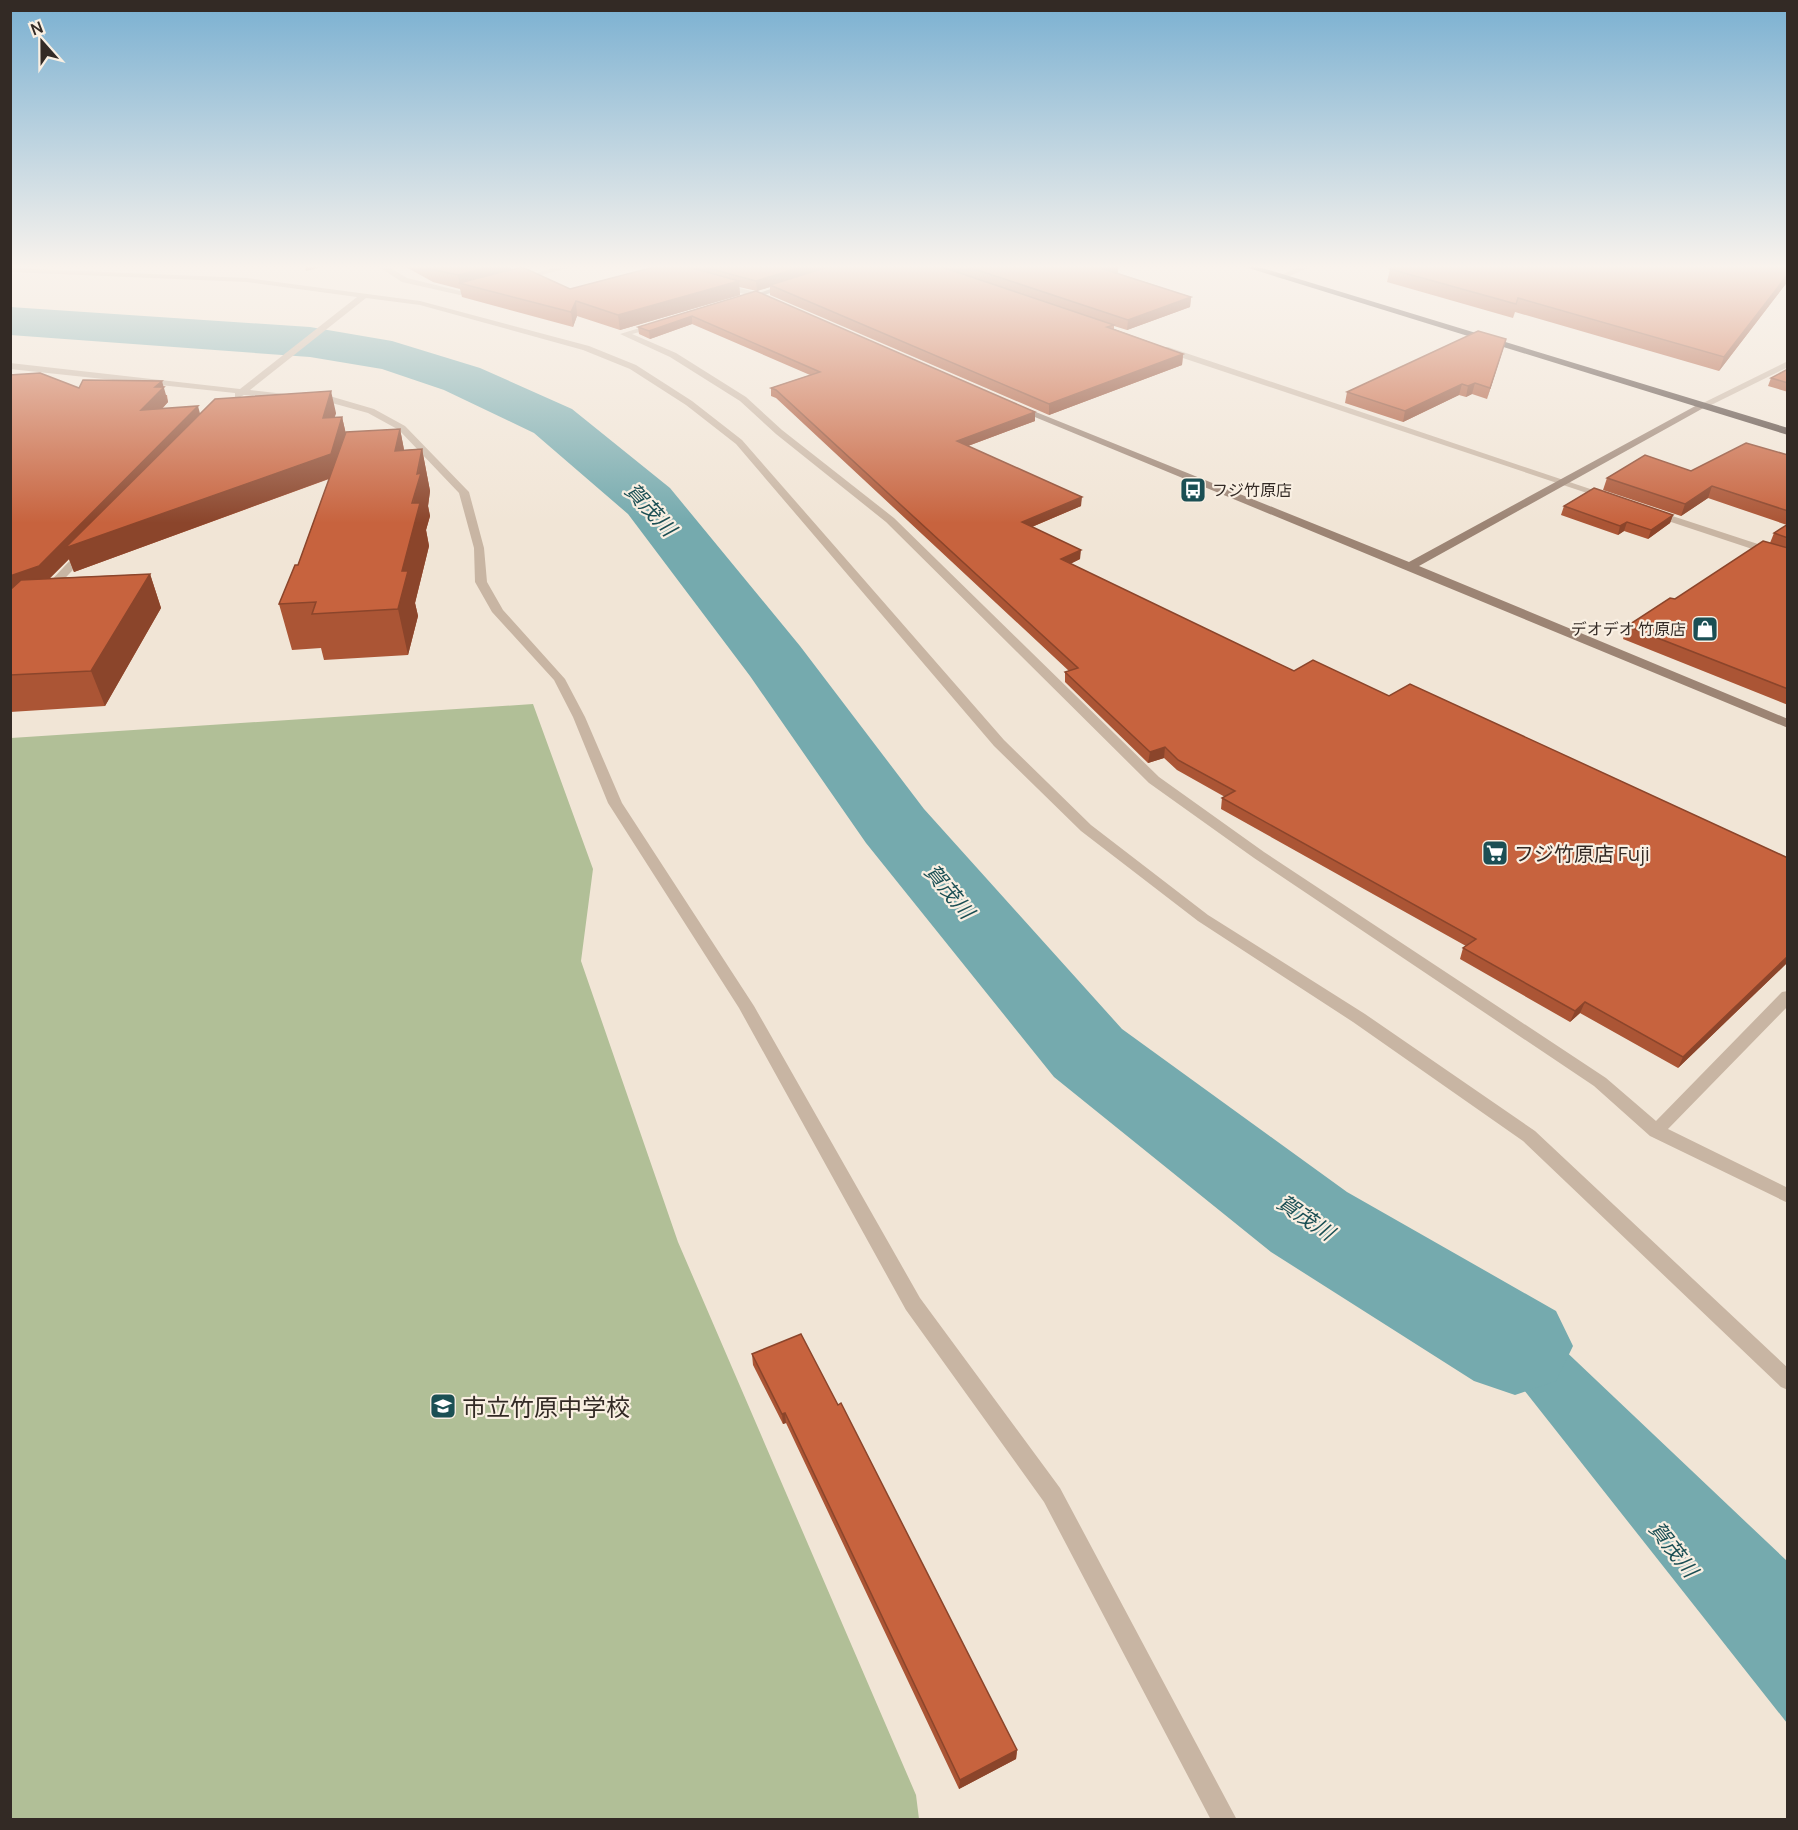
<svg xmlns="http://www.w3.org/2000/svg" width="1798" height="1830" viewBox="0 0 1798 1830" font-family="Manrope,'Noto Sans JP',sans-serif">
  <rect width="100%" height="100%" fill="#f1e5d6"/>
  <path fill="#b1bf97" d="M 533,704 L 593,869 L 581,961 L 678,1242 L 916,1795 L 919,1819 L 11,1819 L 11,738 Z"/>
  <path fill="#75aaae" d="M 1411,1283 L 1538,1325 L 1787,1561 L 1787,1723 L 1501,1361 Z"/>
  <g fill="none" stroke-linecap="round" stroke-linejoin="round">
    <path fill="#75aaae" fill-rule="evenodd" d="M 10,307 L 310,327 L 392,341 L 480,368 L 572,409 L 670,488 L 800,646 L 924,809 L 1122,1029 L 1347,1192 L 1556,1311 L 1573,1346 L 1556,1381 L 1515,1395 L 1474,1381 L 1271,1252 L 1054,1077 L 866,843 L 750,676 L 628,514 L 534,433 L 444,390 L 382,369 L 310,357 L 10,335 Z"/>
    <g fill="#c8b5a3" fill-rule="evenodd">
      <path d="M 379,267 L 389,267 L 407,278 L 460,291 L 479,287 L 483,289 L 460,295 L 402,282 Z"/>
      <path d="M 557,267 L 571,267 L 520,281 L 516,279 Z"/>
      <path d="M 1299,267 L 1310,267 L 1283,279 L 1276,277 Z"/>
      <path d="M 10,268 L 247,278 L 420,301 L 589,346 L 636,365 L 692,401 L 742,440 L 1004,740 L 1091,825 L 1208,915 L 1365,1014 L 1535,1131 L 1788,1368 L 1788,1390 L 1781,1387 L 1523,1141 L 1353,1022 L 1198,921 L 1081,831 L 994,746 L 736,444 L 686,405 L 630,369 L 583,350 L 420,305 L 366,298 L 250,390 L 294,395 L 296,397 L 291,400 L 244,395 L 238,398 L 235,397 L 235,393 L 10,369 L 10,363 L 240,389 L 357,297 L 247,282 L 10,272 Z"/>
      <path d="M 722,284 L 760,293 L 761,295 L 757,297 L 719,288 L 719,284 Z"/>
      <path d="M 656,323 L 659,323 L 659,327 L 632,334 L 676,353 L 746,397 L 782,430 L 894,518 L 1159,777 L 1264,852 L 1606,1078 L 1656,1121 L 1782,992 L 1788,991 L 1788,1006 L 1668,1129 L 1788,1188 L 1788,1203 L 1650,1136 L 1594,1086 L 1254,858 L 1149,783 L 886,522 L 776,434 L 740,401 L 670,357 L 620,334 Z"/>
      <path d="M 1162,347 L 1168,347 L 1614,497 L 1605,499 L 1162,351 Z"/>
      <path d="M 1788,361 L 1788,367 L 1705,408 L 1697,406 Z"/>
      <path d="M 315,395 L 333,397 L 374,409 L 405,426 L 469,492 L 484,548 L 487,582 L 503,610 L 565,679 L 585,717 L 622,803 L 754,1006 L 920,1298 L 1060,1488 L 1237,1820 L 1211,1820 L 1044,1502 L 906,1310 L 739,1008 L 608,803 L 573,717 L 554,680 L 492,612 L 475,582 L 474,548 L 459,493 L 399,430 L 368,413 L 332,403 L 312,400 L 312,396 Z"/>
      <path d="M 1654,510 L 1788,554 L 1788,561 L 1650,515 L 1650,511 Z"/>
      <path d="M 84,549 L 89,552 L 88,554 L 51,593 L 43,593 L 43,589 L 80,550 Z"/>
    </g>
    <g fill="#9c8474" fill-rule="evenodd">
      <path d="M 788,283 L 791,283 L 791,287 L 757,297 L 753,295 Z"/>
      <path d="M 1699,404 L 1707,406 L 1419,566 L 1788,719 L 1788,728 L 1013,408 L 1021,406 L 1409,562 Z"/>
    </g>
    <path fill="#54443c" fill-rule="evenodd" d="M 1245,267 L 1259,267 L 1788,428 L 1788,435 Z"/>
  </g>
  <g fill="#ab5535">
    <path d="M 406,267 L 511,267 L 511,270 L 570,289 L 654,267 L 1118,267 L 1118,273 L 1191,297 L 1190,307 L 1127,330 L 1114,326 L 1114,329 L 1183,354 L 1182,365 L 1049,415 L 770,295 L 770,287 L 757,291 L 739,287 L 740,295 L 620,330 L 577,316 L 573,327 L 462,297 L 460,289 L 433,282 Z"/>
    <path d="M 1788,267 L 1788,281 L 1719,371 L 1515,312 L 1513,318 L 1387,282 L 1390,269 Z"/>
    <path d="M 756,291 L 1035,421 L 968,446 L 1081,506 L 1032,527 L 1080,559 L 1070,564 L 1294,671 L 1389,696 L 1788,858 L 1788,962 L 1678,1068 L 1580,1013 L 1570,1022 L 1460,959 L 1463,948 L 1466,946 L 1221,809 L 1222,798 L 1225,797 L 1177,770 L 1164,758 L 1148,763 L 1065,682 L 1065,672 L 1069,671 L 776,398 L 771,396 L 771,388 L 810,375 L 692,324 L 650,339 L 639,334 L 638,327 Z"/>
    <path d="M 1503,349 L 1487,399 L 1472,394 L 1466,397 L 1459,395 L 1403,422 L 1345,403 L 1347,392 Z"/>
    <path d="M 1788,369 L 1788,392 L 1768,386 L 1771,378 Z"/>
    <path d="M 10,375 L 79,388 L 167,395 L 168,402 L 162,409 L 200,414 L 336,413 L 334,418 L 342,417 L 346,434 L 400,429 L 404,450 L 422,449 L 430,491 L 428,506 L 430,516 L 426,530 L 429,546 L 415,603 L 418,616 L 408,655 L 324,660 L 321,648 L 292,650 L 279,604 L 298,565 L 329,479 L 74,572 L 69,559 L 50,578 L 150,574 L 161,608 L 105,706 L 10,712 Z"/>
    <path d="M 1788,455 L 1788,705 L 1623,639 L 1627,626 L 1675,599 L 1770,543 L 1774,533 L 1787,525 L 1708,498 L 1681,516 L 1603,490 L 1607,478 L 1691,471 Z"/>
    <path d="M 1564,506 L 1673,515 L 1670,523 L 1648,539 L 1624,531 L 1618,535 L 1561,515 Z"/>
    <path d="M 752,1354 L 838,1405 L 1017,1750 L 1016,1759 L 959,1789 L 786,1423 L 783,1424 L 753,1365 Z"/>
  </g>
  <g fill="#8b452b">
    <path d="M 305,267 L 322,267 L 306,271 Z"/>
    <path d="M 491,267 L 511,267 L 512,276 L 459,283 L 460,289 L 458,275 Z"/>
    <path d="M 801,267 L 831,267 L 770,285 L 770,287 L 757,291 L 756,281 Z"/>
    <path d="M 1108,267 L 1118,267 L 1118,273 L 1103,269 Z"/>
    <path d="M 1788,274 L 1788,281 L 1719,371 L 1724,357 Z"/>
    <path d="M 739,281 L 740,295 L 620,330 L 618,315 Z"/>
    <path d="M 1191,297 L 1190,307 L 1127,330 L 1128,320 Z"/>
    <path d="M 576,301 L 577,316 L 573,327 L 571,312 Z"/>
    <path d="M 692,316 L 692,324 L 650,339 L 649,331 Z"/>
    <path d="M 1506,339 L 1503,349 L 1487,399 L 1490,388 Z"/>
    <path d="M 1183,354 L 1182,365 L 1049,415 L 1049,404 Z"/>
    <path d="M 162,381 L 168,402 L 146,425 L 141,410 L 155,387 Z"/>
    <path d="M 1475,383 L 1472,394 L 1466,397 L 1468,386 Z"/>
    <path d="M 1462,384 L 1459,395 L 1403,422 L 1405,411 Z"/>
    <path d="M 331,391 L 336,413 L 328,440 L 323,418 Z"/>
    <path d="M 198,406 L 202,421 L 86,541 L 342,417 L 347,439 L 336,476 L 74,572 L 69,559 L 45,583 L 10,595 L 10,576 Z"/>
    <path d="M 1035,412 L 1035,421 L 957,450 L 957,441 Z"/>
    <path d="M 400,429 L 408,470 L 395,451 Z"/>
    <path d="M 422,449 L 430,491 L 428,506 L 430,516 L 426,530 L 429,546 L 415,603 L 418,616 L 408,655 L 398,609 L 402,571 Z"/>
    <path d="M 1712,486 L 1708,498 L 1681,516 L 1685,504 Z"/>
    <path d="M 1082,497 L 1081,506 L 1022,531 L 1022,522 Z"/>
    <path d="M 1673,515 L 1670,523 L 1648,539 L 1651,530 Z"/>
    <path d="M 1627,522 L 1624,531 L 1618,535 L 1620,526 Z"/>
    <path d="M 1081,550 L 1080,559 L 1060,569 L 1061,559 Z"/>
    <path d="M 150,574 L 161,608 L 105,706 L 91,671 Z"/>
    <path d="M 1165,747 L 1164,758 L 1148,763 L 1150,752 Z"/>
    <path d="M 1788,956 L 1788,962 L 1678,1068 L 1683,1057 Z"/>
    <path d="M 1585,1002 L 1580,1013 L 1570,1022 L 1575,1011 Z"/>
    <path d="M 785,1413 L 786,1423 L 783,1424 L 782,1414 Z"/>
    <path d="M 1017,1750 L 1016,1759 L 959,1789 L 960,1780 Z"/>
  </g>
  <g fill="#c7633e" stroke="#8b452b" stroke-width="1.5">
    <path d="M 427,267 L 491,267 L 458,275 L 431,269 Z"/>
    <path d="M 522,267 L 570,289 L 654,267 L 689,267 L 739,281 L 618,315 L 576,301 L 571,312 L 459,283 Z"/>
    <path d="M 704,267 L 801,267 L 756,281 Z"/>
    <path d="M 828,267 L 942,267 L 1114,325 L 1107,327 L 1183,354 L 1049,404 L 770,285 Z"/>
    <path d="M 968,267 L 1108,267 L 1103,269 L 1191,297 L 1128,320 Z"/>
    <path d="M 1393,267 L 1788,267 L 1788,274 L 1724,357 L 1518,298 L 1516,304 L 1390,269 Z"/>
    <path d="M 756,291 L 1035,412 L 957,441 L 1082,497 L 1022,522 L 1081,550 L 1061,559 L 1294,671 L 1313,660 L 1389,696 L 1410,684 L 1788,858 L 1788,956 L 1683,1057 L 1585,1002 L 1575,1011 L 1463,948 L 1476,939 L 1222,798 L 1235,791 L 1178,760 L 1165,747 L 1150,752 L 1065,672 L 1078,668 L 776,390 L 771,388 L 820,372 L 692,316 L 649,331 L 638,327 Z"/>
    <path d="M 1478,331 L 1506,339 L 1490,388 L 1475,383 L 1468,386 L 1462,384 L 1405,411 L 1347,392 Z"/>
    <path d="M 1788,369 L 1788,383 L 1771,378 Z"/>
    <path d="M 40,373 L 79,388 L 83,380 L 162,381 L 155,387 L 164,387 L 141,410 L 198,406 L 39,566 L 10,576 L 10,375 Z"/>
    <path d="M 331,391 L 323,418 L 342,417 L 331,454 L 65,548 L 215,399 Z"/>
    <path d="M 400,429 L 395,451 L 422,449 L 417,474 L 421,473 L 412,503 L 420,503 L 402,571 L 408,571 L 398,609 L 312,614 L 316,602 L 279,604 L 295,565 L 298,565 L 346,432 Z"/>
    <path d="M 1746,443 L 1788,455 L 1788,511 L 1712,486 L 1685,504 L 1607,478 L 1645,455 L 1691,471 Z"/>
    <path d="M 1594,488 L 1673,515 L 1651,530 L 1627,522 L 1620,526 L 1564,506 Z"/>
    <path d="M 1788,524 L 1788,538 L 1774,533 Z"/>
    <path d="M 1763,541 L 1788,548 L 1788,689 L 1627,626 L 1670,598 L 1675,599 Z"/>
    <path d="M 150,574 L 91,671 L 10,675 L 10,590 L 21,580 Z"/>
    <path d="M 801,1334 L 838,1405 L 841,1403 L 1017,1750 L 960,1780 L 785,1413 L 782,1414 L 752,1354 Z"/>
  </g>
  <linearGradient id="sky" x2="0" y2="1"><stop stop-color="#7ab0d1"/><stop offset="0.51" stop-color="#f9f3ed"/><stop offset="1" stop-color="#f9f3ed" stop-opacity="0"/></linearGradient>
  <rect width="1798" height="523" fill="url(#sky)"/>
  <defs>
    <symbol id="bus-square" viewBox="-11 -11 22 22"><rect x="-9" y="-9" width="18" height="18" rx="4" fill="#1b4f54" stroke="#f9efe2"/><path d="M-5-6H5V4H4V6H2V4H-2V6H-4V4H-5ZM-3.5-4V0h7V-4ZM-3.5 1.2v1.5H-2V1.2ZM2 1.2v1.5H3.5V1.2Z" fill="#fff"/></symbol>
    <symbol id="shop-square" viewBox="-11 -11 22 22"><rect x="-9" y="-9" width="18" height="18" rx="4" fill="#1b4f54" stroke="#f9efe2"/><path d="M-5-2.5h2.3a2.7 3.5 0 0 1 5.4 0H5L5.5 6h-11ZM-1.5-2.5h3a1.5 2.3 0 0 0-3 0Z" fill="#fff"/></symbol>
    <symbol id="supermarket-square" viewBox="-11 -11 22 22"><rect x="-9" y="-9" width="18" height="18" rx="4" fill="#1b4f54" stroke="#f9efe2"/><path d="M-6-5.5h2.5l.6 2H6L4.5 2H-2.5L-4.4-4H-6ZM-1.5 3.2a1.3 1.3 0 1 0 .1 0ZM3 3.2a1.3 1.3 0 1 0 .1 0Z" fill="#fff"/></symbol>
    <symbol id="school-square" viewBox="-11 -11 22 22"><rect x="-9" y="-9" width="18" height="18" rx="4" fill="#1b4f54" stroke="#f9efe2"/><path d="M0-5L7-2L0 1L-7-2ZM-4 1L0 2.5L4 1V4Q0 6-4 4Z" fill="#fff"/></symbol>
  </defs>
  <g fill-rule="evenodd">
    <use href="#bus-square" x="1178" y="475" width="30" height="30"/>
    <use href="#shop-square" x="1690" y="614" width="30" height="30"/>
    <use href="#supermarket-square" x="1480" y="838" width="30" height="30"/>
    <use href="#school-square" x="428" y="1391" width="30" height="30"/>
  </g>
  <g text-anchor="middle" dominant-baseline="central" stroke-width="4.5" stroke-linejoin="round" paint-order="stroke">
    <g font-size="16" fill="#332a25" stroke="#f9efe2" text-anchor="start">
      <text x="1212" y="490">フジ竹原店</text>
      <text x="1686" y="629" text-anchor="end">デオデオ 竹原店</text>
    </g>
    <g font-size="20" fill="#332a25" stroke="#f9efe2" text-anchor="start">
      <text x="1514" y="853">フジ竹原店 Fuji</text>
    </g>
    <g font-size="21" font-style="italic" fill="#1b4f54" stroke="#f9efe2">
      <text transform="translate(651 509) rotate(47)">賀茂川</text>
      <text transform="translate(950 891) rotate(50)">賀茂川</text>
      <text transform="translate(1306 1217) rotate(34)">賀茂川</text>
      <text transform="translate(1674 1549) rotate(52)">賀茂川</text>
    </g>
    <g font-size="24" fill="#332a25" stroke="#f9efe2" text-anchor="start">
      <text x="462" y="1406">市立竹原中学校</text>
    </g>
  </g>
  <rect width="1798" height="1830" fill="none" stroke="#332a25" stroke-width="24"/>
  <g transform="translate(42 42) rotate(339)" stroke="#f9efe2" stroke-width="4.5" paint-order="stroke">
  <path d="M0-4.5L10 22L0 15L-10 22Z" fill="#332a25"/>
  <text y="-9" font-size="16" font-weight="bold" text-anchor="middle" fill="#332a25">N</text>
  </g>
</svg>
